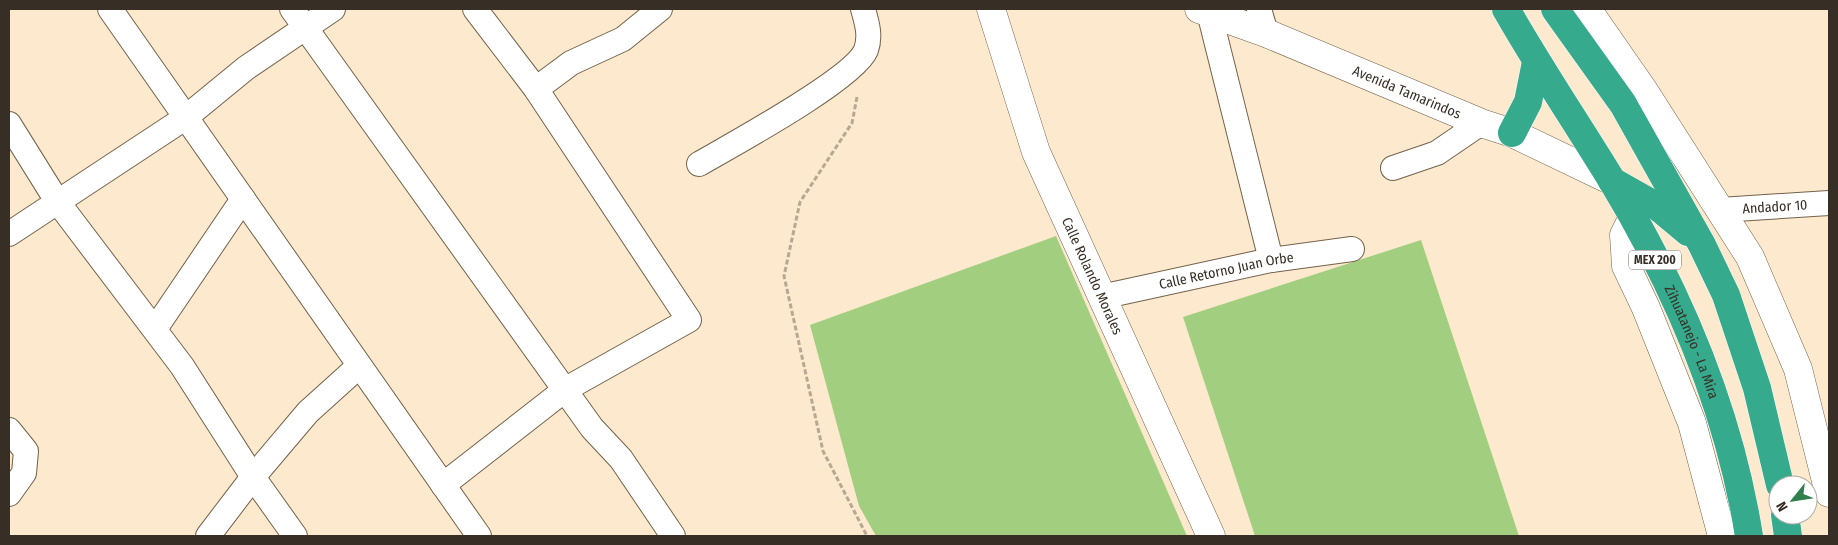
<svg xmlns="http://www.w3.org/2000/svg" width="1838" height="545" viewBox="0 0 1838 545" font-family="'Fira Sans Condensed',sans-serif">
  <rect width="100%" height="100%" fill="#fde9ce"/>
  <g fill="#a2cf7f">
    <path d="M 1056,236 L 1187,536 L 876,536 L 859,506 L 810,325 Z"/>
    <path d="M 1421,240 L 1519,536 L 1255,536 L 1183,317 Z"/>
  </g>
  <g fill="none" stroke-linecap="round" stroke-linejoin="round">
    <defs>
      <g id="street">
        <path d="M 110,9 L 479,536"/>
        <path d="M 292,9 L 592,428 L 621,459 L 673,536"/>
        <path d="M 1259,9 L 1266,33"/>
        <path d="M 1209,12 L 1271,260"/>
        <path d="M 536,89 L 571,63 L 623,39 L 660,9"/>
        <path d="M 9,124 L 57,201 L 182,366 L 253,477 L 295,536"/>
        <path d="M 699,164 C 730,146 854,79 866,50 C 871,36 867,23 863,9"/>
        <path d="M 1393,168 L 1437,153 L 1481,123"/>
        <path id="s1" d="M 1720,210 L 1829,203"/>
        <path d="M 9,234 L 185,118 L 246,68 L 333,9"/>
        <path id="s2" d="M 1101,297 L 1271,260 L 1352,249"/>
        <path d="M 155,329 L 243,199"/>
        <path d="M 9,430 L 26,451 L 24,473 L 9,494"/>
        <path d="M 443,485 L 566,389 L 689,320 L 536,89 L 475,9"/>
        <path d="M 208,536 L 253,477 L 308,412 L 359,366"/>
      </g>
      <g id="secondary">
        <path id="s3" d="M 991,9 L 1036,152 L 1211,536"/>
        <path id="s4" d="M 1199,9 L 1266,33 L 1481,123 L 1512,133 L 1612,181"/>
        <path d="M 1587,9 L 1644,91 L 1750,257 L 1798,369 L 1829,493"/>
        <path d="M 1632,219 L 1624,235 L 1626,266 L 1646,308 L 1692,423 L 1722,536"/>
      </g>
      <g id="highway">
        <path id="s5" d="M 1506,9 C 1539,67 1576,122 1611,179 C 1677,288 1729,410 1749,536"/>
        <path d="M 1555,9 L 1623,104 L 1702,245 L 1726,295 L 1757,388 L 1780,485"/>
        <path d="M 1512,133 L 1528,102 L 1536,62"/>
        <path d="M 1612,181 L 1658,207 L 1688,232"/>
        <path d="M 1785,515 L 1788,536"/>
      </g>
    </defs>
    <use href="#street" stroke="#73624a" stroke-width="26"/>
    <use href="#secondary" stroke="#73624a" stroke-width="29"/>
    <use href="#highway" stroke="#fff" stroke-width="29"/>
    <path stroke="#b8a893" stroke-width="3" stroke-dasharray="5 2.5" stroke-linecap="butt" d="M 857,97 L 852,123 L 800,202 L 784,276 L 823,451 L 867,536"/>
    <use href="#street" stroke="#fff" stroke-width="24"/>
    <use href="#secondary" stroke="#fff" stroke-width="28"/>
    <use href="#highway" stroke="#36aa8d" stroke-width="28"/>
  </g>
  <g text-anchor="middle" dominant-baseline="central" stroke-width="4" stroke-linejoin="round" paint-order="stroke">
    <rect fill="#fff" stroke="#736d66" stroke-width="1" x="1629" y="250.5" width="52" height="19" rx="4"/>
    <g font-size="12" font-weight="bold" fill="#372f25">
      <text x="1655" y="260">MEX 200</text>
    </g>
    <g font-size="14" fill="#372f25" stroke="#fff">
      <text stroke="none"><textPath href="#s4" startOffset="224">Avenida Tamarindos</textPath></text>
      <text stroke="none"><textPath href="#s1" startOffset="55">Andador 10</textPath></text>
      <text stroke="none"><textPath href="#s2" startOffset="128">Calle Retorno Juan Orbe</textPath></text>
      <text stroke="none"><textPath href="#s3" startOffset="286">Calle Rolando Morales</textPath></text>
      <text stroke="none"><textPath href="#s5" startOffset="382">Zihuatanejo - La Mira</textPath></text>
    </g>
  </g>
  <rect width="1838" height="545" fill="none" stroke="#372f25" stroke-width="20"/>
  <g transform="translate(1793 500) rotate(240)"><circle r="24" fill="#ffffff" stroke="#afaca8"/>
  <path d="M0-4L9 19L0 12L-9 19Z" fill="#307e4e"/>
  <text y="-8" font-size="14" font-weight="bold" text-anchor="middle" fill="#372f25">N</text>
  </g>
</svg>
